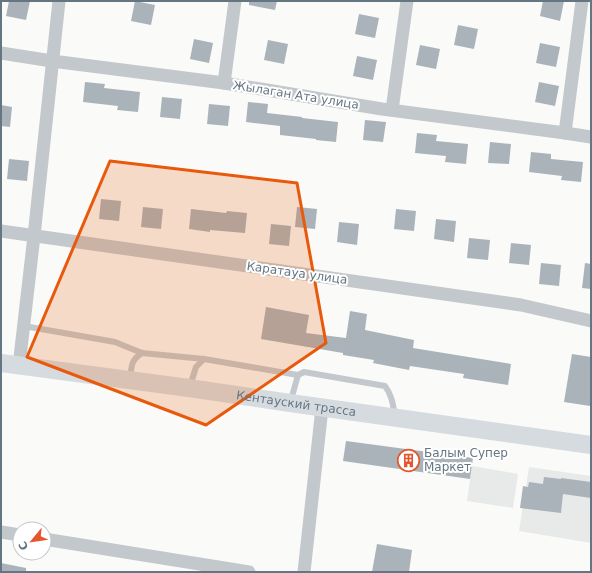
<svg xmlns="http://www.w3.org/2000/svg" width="592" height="573" viewBox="0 0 592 573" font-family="'DejaVu Sans',sans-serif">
  <rect width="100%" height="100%" fill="#fafaf8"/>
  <g fill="#e8e9e9">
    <path d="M 472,466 L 518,474 L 513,508 L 467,501 Z"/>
    <path d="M 529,467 L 591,476 L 591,543 L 519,531 Z"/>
  </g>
  <g fill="#aab3b9">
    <path d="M 9,1 L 30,1 L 26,20 L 6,16 Z"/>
    <path d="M 135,1 L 155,5 L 151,25 L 131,21 Z"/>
    <path d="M 249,1 L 277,1 L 275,10 L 249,5 Z"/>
    <path d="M 543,1 L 564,1 L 560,21 L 540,16 Z"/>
    <path d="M 359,14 L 379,18 L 375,38 L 355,34 Z"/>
    <path d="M 458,25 L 478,29 L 474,49 L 454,45 Z"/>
    <path d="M 194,39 L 213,43 L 209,63 L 190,59 Z"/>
    <path d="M 268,40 L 288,44 L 284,64 L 264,60 Z"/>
    <path d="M 540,43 L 560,47 L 556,67 L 536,63 Z"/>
    <path d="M 420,45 L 440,49 L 436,69 L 416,65 Z"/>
    <path d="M 357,56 L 377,60 L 373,80 L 353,76 Z"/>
    <path d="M 85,82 L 105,84 L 104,88 L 140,92 L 138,112 L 117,110 L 118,106 L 83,102 Z"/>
    <path d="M 539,82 L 559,86 L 555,106 L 535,102 Z"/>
    <path d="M 162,97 L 182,99 L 180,119 L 160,117 Z"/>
    <path d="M 248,102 L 268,104 L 267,113 L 302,117 L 302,118 L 338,122 L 336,142 L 316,140 L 316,139 L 280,135 L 280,126 L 246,122 Z"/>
    <path d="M 209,104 L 230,106 L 228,126 L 207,124 Z"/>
    <path d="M 1,105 L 12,107 L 10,127 L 1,126 Z"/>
    <path d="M 365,120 L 386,122 L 383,142 L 363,140 Z"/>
    <path d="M 417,133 L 437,135 L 436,141 L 468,144 L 466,164 L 445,162 L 446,156 L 415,153 Z"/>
    <path d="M 490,142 L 511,144 L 509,164 L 488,163 Z"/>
    <path d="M 531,152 L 551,154 L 551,159 L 583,162 L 581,182 L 561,180 L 562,176 L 529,172 Z"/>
    <path d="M 9,159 L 29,161 L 27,181 L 7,179 Z"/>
    <path d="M 101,199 L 121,201 L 119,221 L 99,219 Z"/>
    <path d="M 143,207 L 163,209 L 161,229 L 141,227 Z"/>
    <path d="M 297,207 L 317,209 L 315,229 L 295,227 Z"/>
    <path d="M 191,209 L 226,213 L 227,211 L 247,213 L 245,233 L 210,230 L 210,232 L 189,229 Z"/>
    <path d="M 396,209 L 416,211 L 414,231 L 394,229 Z"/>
    <path d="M 436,219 L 456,221 L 454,242 L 434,239 Z"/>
    <path d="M 339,222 L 359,224 L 357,245 L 337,242 Z"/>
    <path d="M 271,224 L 291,226 L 289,246 L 269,244 Z"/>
    <path d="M 469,238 L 490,240 L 488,260 L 467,258 Z"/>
    <path d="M 511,243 L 531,245 L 529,265 L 509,263 Z"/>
    <path d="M 541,263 L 561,265 L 559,286 L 539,284 Z"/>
    <path d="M 585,263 L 591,264 L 591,289 L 582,288 Z"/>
    <path d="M 266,307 L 309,315 L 306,333 L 346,338 L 350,311 L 367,314 L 365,330 L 414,340 L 413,348 L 511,364 L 508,385 L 463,378 L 464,374 L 410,366 L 409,370 L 373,363 L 374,360 L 343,355 L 343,353 L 261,339 Z"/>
    <path d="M 572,354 L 591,357 L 590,406 L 564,402 Z"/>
    <path d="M 346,441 L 473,458 L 470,479 L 343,461 Z"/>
    <path d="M 544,477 L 561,479 L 561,478 L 591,482 L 591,498 L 563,494 L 561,513 L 520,508 L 523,486 L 528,487 L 529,482 L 543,484 Z"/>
    <path d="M 377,544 L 412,550 L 409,572 L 372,572 Z"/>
    <path d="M 1,563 L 26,568 L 26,572 L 1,572 Z"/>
  </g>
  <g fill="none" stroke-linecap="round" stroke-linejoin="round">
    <g stroke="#c3c8cc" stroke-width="6">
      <path d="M 24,326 L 115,342 L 142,353 L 204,359 L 298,375"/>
      <path d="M 130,379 C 132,366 130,361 142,353"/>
      <path d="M 190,386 L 196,367 L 204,359"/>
      <path d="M 291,400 L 298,375 L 304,372 L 385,386 C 392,395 393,405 395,416"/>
    </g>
    <g stroke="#c3c8cc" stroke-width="13">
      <path d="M 1,53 L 52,61 L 224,83 L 382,109 L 565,133 L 591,137"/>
      <path d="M 224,83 L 235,1"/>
      <path d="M 392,110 L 407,1"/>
      <path d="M 565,133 L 582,1"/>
      <path d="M 1,231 L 521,305 L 591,321"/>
      <path d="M 19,366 L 34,236 L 59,1"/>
      <path d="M 1,532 L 20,535"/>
      <path d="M 44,539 L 249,572"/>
      <path d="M 304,572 L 322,408"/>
    </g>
    <path stroke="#d6dbdf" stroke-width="18" id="s1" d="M 1,363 L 189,388 L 290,403 L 591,445"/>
  </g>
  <path fill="#e8590c" fill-opacity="0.2" stroke="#e8590c" stroke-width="3" stroke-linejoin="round" d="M 110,161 L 297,183 L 326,343 L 206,425 L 27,357 Z"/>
  <defs>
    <symbol id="building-ring" viewBox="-11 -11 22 22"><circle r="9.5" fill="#fff" stroke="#e4572e" stroke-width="1.5"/><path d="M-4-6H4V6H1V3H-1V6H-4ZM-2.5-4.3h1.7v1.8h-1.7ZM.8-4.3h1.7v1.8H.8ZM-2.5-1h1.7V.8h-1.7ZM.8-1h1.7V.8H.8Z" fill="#e4572e"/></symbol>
  </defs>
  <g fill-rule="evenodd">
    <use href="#building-ring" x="396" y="448" width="25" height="25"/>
  </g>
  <g text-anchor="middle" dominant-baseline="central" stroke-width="4" stroke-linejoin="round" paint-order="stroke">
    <g font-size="12" fill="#657683" stroke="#fff">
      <text transform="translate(296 95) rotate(9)">Жылаган Ата улица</text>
      <text transform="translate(297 273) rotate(8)">Каратауа улица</text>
      <text stroke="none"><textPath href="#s1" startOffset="298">Кентауский трасса</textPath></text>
    </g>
    <g font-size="12" fill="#657683" stroke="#fff" text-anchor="start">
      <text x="424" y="453">Балым Супер<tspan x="424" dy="14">Маркет</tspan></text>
    </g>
  </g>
  <rect width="592" height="573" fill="none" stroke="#657683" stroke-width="4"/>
  <g transform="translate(32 541) rotate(241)"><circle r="19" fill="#ffffff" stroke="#c1c8cd"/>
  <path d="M0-3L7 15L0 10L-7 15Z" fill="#e4572e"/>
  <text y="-6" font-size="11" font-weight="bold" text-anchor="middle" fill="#657683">С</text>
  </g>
</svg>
